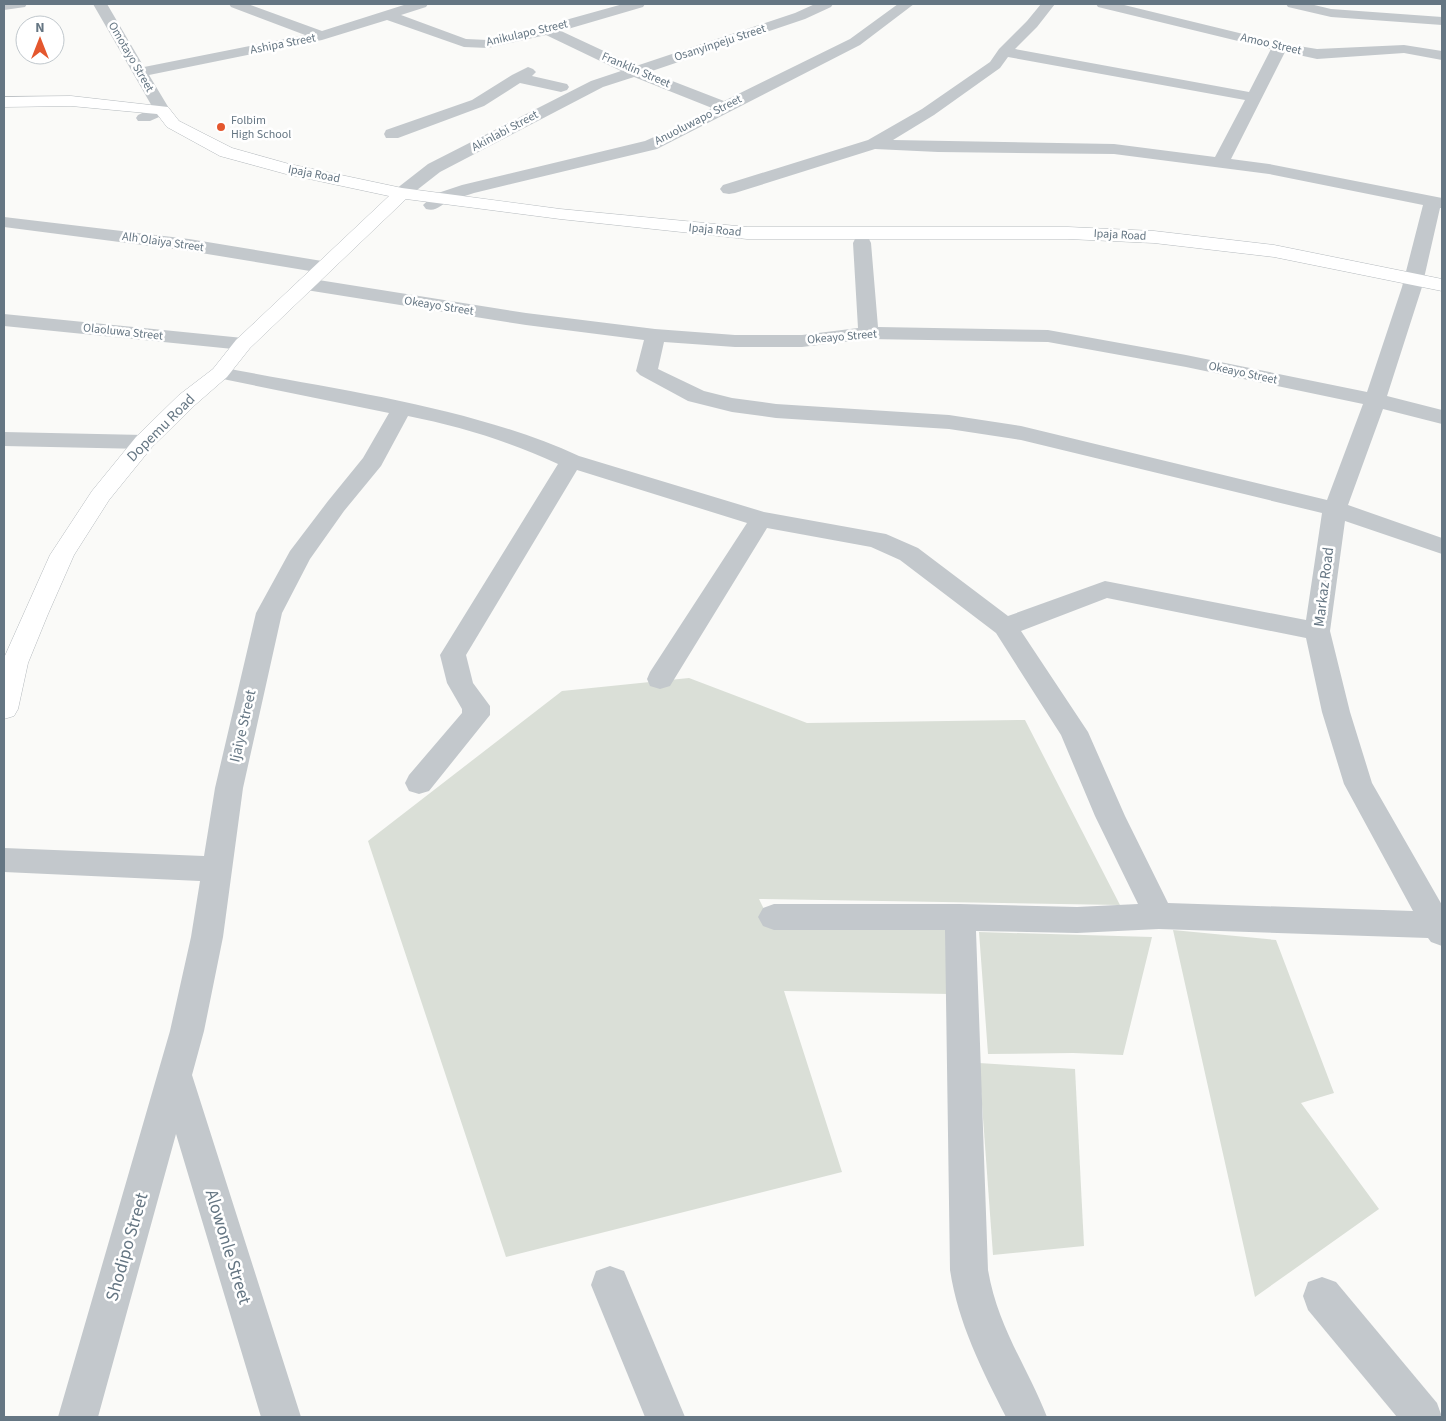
<svg xmlns="http://www.w3.org/2000/svg" width="1446" height="1421" viewBox="0 0 1446 1421" font-family="'Source Sans 3',sans-serif">
  <rect width="100%" height="100%" fill="#fafaf8"/>
  <g fill="#dadfd7">
    <path d="M 689,678 L 807,723 L 1025,720 L 1120,905 L 759,899 L 773,928 L 948,930 L 949,994 L 784,991 L 842,1172 L 506,1257 L 368,841 L 562,691 Z"/>
    <path d="M 1173,930 L 1276,940 L 1334,1093 L 1301,1103 L 1379,1209 L 1255,1297 Z"/>
    <path d="M 979,932 L 1152,937 L 1123,1055 L 1073,1053 L 988,1054 Z"/>
    <path d="M 979,1063 L 1075,1069 L 1084,1246 L 993,1255 Z"/>
  </g>
  <g fill="none" stroke-linecap="round" stroke-linejoin="round">
    <defs>
      <path id="major" d="M 71,96 L 168,107 L 179,121 L 232,148 L 289,164 L 402,188 L 560,209 L 747,227 L 1068,227 L 1154,231 L 1274,245 L 1442,279 L 1442,291 L 1274,257 L 1154,243 L 1068,239 L 747,239 L 560,219 L 406,199 L 250,348 L 227,377 L 195,405 L 152,447 L 109,500 L 74,555 L 48,614 L 28,663 L 18,709 L 14,716 L 4,719 L 4,658 L 50,555 L 92,491 L 136,437 L 179,395 L 213,369 L 236,340 L 389,196 L 286,174 L 220,156 L 167,127 L 157,114 L 71,106 L 4,107 L 4,97 Z"/>
    </defs>
    <use href="#major" stroke="#b5babe" stroke-width="1"/>
    <g fill="#c3c8cc" fill-rule="evenodd">
      <path d="M 4,4 L 27,4 L 25,7 L 4,10 Z"/>
      <path d="M 93,4 L 107,4 L 144,67 L 305,35 L 231,7 L 229,4 L 248,4 L 322,31 L 407,4 L 428,4 L 426,7 L 401,15 L 466,39 L 488,40 L 544,26 L 623,4 L 645,4 L 643,7 L 561,31 L 636,66 L 795,13 L 815,4 L 833,4 L 831,7 L 805,19 L 649,72 L 724,101 L 850,39 L 898,4 L 914,4 L 860,45 L 657,149 L 474,193 C 466,196 457,198 449,201 C 440,205 437,212 426,209 L 423,205 L 435,194 L 462,185 L 645,141 L 674,128 L 712,108 L 634,77 L 603,87 L 440,172 L 408,197 L 402,198 L 396,197 L 393,193 L 396,189 L 428,164 L 591,81 L 621,71 L 546,35 L 488,48 L 464,47 L 387,20 L 322,40 L 149,75 L 170,110 L 168,113 L 150,121 L 138,121 L 136,118 L 138,115 L 153,108 Z"/>
      <path d="M 1041,4 L 1055,4 L 1037,27 L 1015,49 L 1249,92 L 1271,49 L 1098,7 L 1096,4 L 1120,4 L 1280,43 L 1317,49 L 1404,45 L 1442,51 L 1442,60 L 1404,53 L 1317,59 L 1285,52 L 1231,159 L 1269,164 L 1442,198 L 1442,208 L 1440,208 L 1422,287 L 1387,396 L 1442,410 L 1442,424 L 1383,409 L 1348,505 L 1442,538 L 1442,554 L 1345,521 L 1330,631 L 1350,712 L 1372,783 L 1442,905 L 1442,946 L 1431,942 L 1428,938 L 1159,929 L 1077,933 L 976,931 L 988,1270 C 998,1328 1026,1364 1047,1417 L 1006,1417 C 982,1370 958,1323 950,1270 L 945,930 L 774,930 L 763,926 L 758,917 L 763,908 L 774,904 L 960,904 L 1077,907 L 1138,904 L 1095,816 L 1061,735 L 996,633 L 900,560 L 871,547 L 767,528 L 670,686 L 660,689 L 650,686 L 647,679 L 650,672 L 747,523 L 577,470 L 466,655 L 473,683 L 490,706 L 490,715 L 429,791 L 419,794 L 409,791 L 405,783 L 409,775 L 462,713 L 462,709 L 447,683 L 440,655 L 558,464 C 511,442 459,426 408,416 L 381,466 L 344,511 L 310,559 L 282,613 L 243,788 L 223,937 L 204,1031 L 192,1075 L 301,1417 L 261,1417 L 176,1134 L 98,1417 L 58,1417 L 170,1031 L 191,937 L 200,881 L 4,872 L 4,848 L 204,856 L 215,788 L 256,613 L 290,551 L 328,501 L 363,458 L 389,413 L 213,377 L 209,373 L 213,369 L 220,367 C 338,390 469,406 579,456 L 764,512 L 886,534 L 918,548 L 1008,616 L 1105,581 L 1306,620 L 1322,513 L 1021,440 L 949,429 L 776,418 L 732,412 L 688,401 L 640,375 L 636,371 L 644,340 L 526,325 L 306,290 L 299,288 L 296,284 L 299,280 L 306,278 L 526,313 L 655,329 L 735,335 L 802,335 L 858,328 L 853,243 L 855,239 L 862,237 L 869,239 L 871,243 L 878,327 L 1048,330 L 1186,355 L 1367,392 L 1402,287 L 1423,205 L 1269,174 L 1114,154 L 938,152 L 875,149 L 735,193 L 729,194 L 723,193 L 720,189 L 723,185 L 868,140 L 922,109 L 990,62 L 999,49 L 1027,21 ZM 1008,57 L 1245,100 L 1215,157 L 1114,144 L 893,140 L 934,115 L 1000,68 ZM 868,339 L 1048,342 L 1186,367 L 1363,404 L 1327,500 L 1021,426 L 949,415 L 776,404 L 732,398 L 704,391 L 658,369 L 664,342 L 735,347 L 802,347 ZM 1107,598 L 1306,638 L 1322,712 L 1344,784 L 1413,911 L 1168,903 L 1125,816 L 1088,732 L 1021,631 Z"/>
      <path d="M 1286,4 L 1310,4 L 1331,9 L 1442,17 L 1442,25 L 1331,17 L 1288,7 Z"/>
      <path d="M 528,67 L 533,69 L 536,72 L 532,76 L 567,84 L 569,87 L 567,90 L 561,92 L 520,83 L 484,106 L 398,138 L 386,138 L 384,134 L 386,130 L 472,100 L 512,75 Z"/>
      <path d="M 4,217 L 189,239 L 322,261 L 329,263 L 332,267 L 329,271 L 322,273 L 189,251 L 4,227 Z"/>
      <path d="M 4,314 L 243,338 L 250,340 L 253,344 L 250,348 L 243,350 L 4,326 Z"/>
      <path d="M 4,432 L 144,435 L 152,437 L 155,442 L 152,447 L 144,449 L 4,446 Z"/>
      <path d="M 610,1266 L 624,1271 L 685,1417 L 645,1417 L 591,1285 L 596,1271 Z"/>
      <path d="M 1322,1277 L 1336,1282 L 1437,1403 L 1442,1417 L 1397,1417 L 1308,1310 L 1303,1296 L 1308,1282 Z"/>
    </g>
    <use href="#major" fill="#fff" fill-rule="evenodd"/>
  </g>
  <circle fill="#e4572e" stroke="#fff" stroke-width="2" cx="221" cy="127" r="5"/>
  <g text-anchor="middle" dominant-baseline="central" stroke-width="5" stroke-linejoin="round" paint-order="stroke">
    <g font-size="12" fill="#657683" stroke="#fff">
      <text transform="translate(527 33) rotate(-13)">Anikulapo Street</text>
      <text transform="translate(720 43) rotate(-18)">Osanyinpeju Street</text>
      <text transform="translate(283 44) rotate(-11)">Ashipa Street</text>
      <text transform="translate(1271 44) rotate(13)">Amoo Street</text>
      <text transform="translate(131 57) rotate(60)">Omotayo Street</text>
      <text transform="translate(636 70) rotate(23)">Franklin Street</text>
      <text transform="translate(698 120) rotate(-27)">Anuoluwapo Street</text>
      <text transform="translate(505 131) rotate(-28)">Akinlabi Street</text>
      <text transform="translate(314 174) rotate(11)">Ipaja Road</text>
      <text transform="translate(715 230) rotate(5)">Ipaja Road</text>
      <text transform="translate(1120 235) rotate(3)">Ipaja Road</text>
      <text transform="translate(163 242) rotate(8)">Alh Olaiya Street</text>
      <text transform="translate(439 306) rotate(9)">Okeayo Street</text>
      <text transform="translate(123 332) rotate(6)">Olaoluwa Street</text>
      <text transform="translate(842 337) rotate(-5)">Okeayo Street</text>
      <text transform="translate(1243 373) rotate(12)">Okeayo Street</text>
    </g>
    <g font-size="12" fill="#657683" stroke="#fff" text-anchor="start">
      <text x="231" y="120">Folbim<tspan x="231" dy="14">High School</tspan></text>
    </g>
    <g font-size="15" fill="#657683" stroke="#fff">
      <text transform="translate(161 428) rotate(-45)">Dopemu Road</text>
      <text transform="translate(1324 587) rotate(-83)">Markaz Road</text>
      <text transform="translate(243 726) rotate(-77)">Ijaiye Street</text>
    </g>
    <g font-size="18" fill="#657683" stroke="#fff">
      <text transform="translate(127 1247) rotate(-74)">Shodipo Street</text>
      <text transform="translate(228 1247) rotate(73)">Alowonle Street</text>
    </g>
  </g>
  <rect width="1446" height="1421" fill="none" stroke="#657683" stroke-width="10"/>
  <g transform="translate(40 40)"><circle r="24" fill="#ffffff" stroke="#c1c8cd"/>
  <path d="M0-4L9 19L0 12L-9 19Z" fill="#e4572e"/>
  <text y="-8" font-size="14" font-weight="bold" text-anchor="middle" fill="#657683">N</text>
  </g>
</svg>
